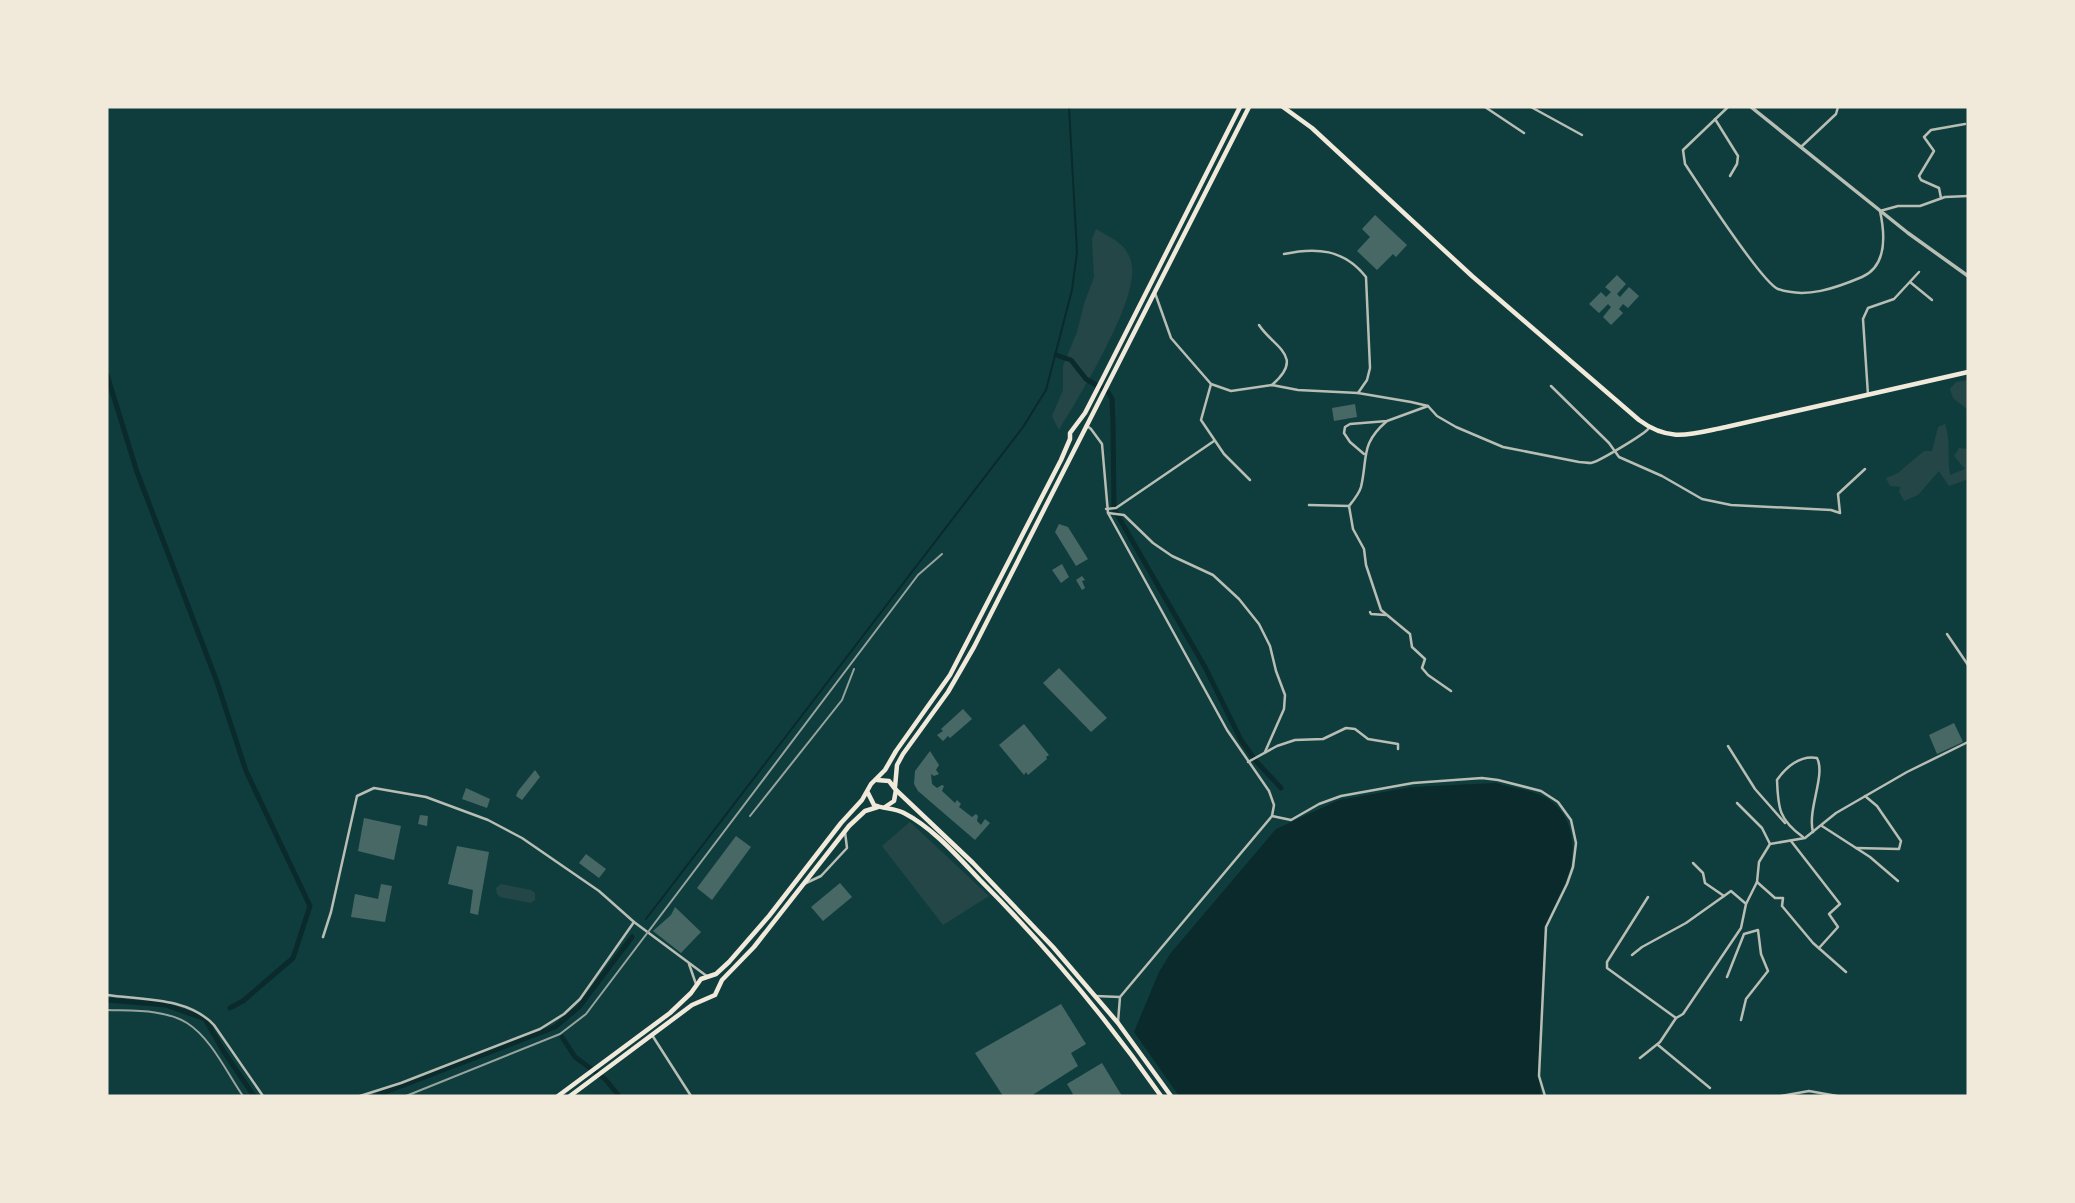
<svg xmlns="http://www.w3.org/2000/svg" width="2075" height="1203" viewBox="0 0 2075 1203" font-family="Inter,sans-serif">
  <rect width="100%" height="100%" fill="#0f3d3e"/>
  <g fill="#244646">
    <path d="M 1096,229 C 1112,238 1129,245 1132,266 C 1137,303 1079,397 1059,430 L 1052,416 L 1063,390 L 1063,366 L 1077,332 L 1084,304 L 1094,277 L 1092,239 Z"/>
    <path d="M 1968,380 L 1968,410 L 1953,398 L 1950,389 L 1956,382 Z"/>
    <path d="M 1945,424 C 1951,441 1947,458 1950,475 L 1965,469 L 1954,456 L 1959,448 L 1968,449 L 1968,479 L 1949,486 L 1939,471 L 1918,495 L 1904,501 L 1899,491 L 1901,487 L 1890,486 L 1886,478 L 1898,473 L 1924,451 L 1932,451 L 1938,427 Z"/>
    <path d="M 910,822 L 989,896 L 943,925 L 882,846 Z"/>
    <path d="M 501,884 L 531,890 L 535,893 L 535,900 L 531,903 L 500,897 L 497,894 L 496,888 Z"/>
  </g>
  <path fill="#0a2a2b" d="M 1496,783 C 1509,787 1525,789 1538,794 C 1574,808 1579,849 1566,881 C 1559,898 1549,913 1545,931 L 1538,1069 L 1541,1096 L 1179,1096 L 1134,1032 L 1159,972 L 1170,954 L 1276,829 L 1339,800 L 1412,787 Z"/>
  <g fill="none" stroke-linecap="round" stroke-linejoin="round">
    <path stroke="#0a2a2b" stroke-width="2" d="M 646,919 L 1023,427 L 1046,390 L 1072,290 L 1077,252 L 1069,107"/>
    <g stroke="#0a2a2b" stroke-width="5">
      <path d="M 1056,355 L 1071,360 L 1086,379 L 1108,392 L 1112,399 L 1113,422 L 1114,509 L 1206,669 L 1241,740 L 1255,760 L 1281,788"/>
      <path d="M 107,375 L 137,472 L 217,682 L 246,771 L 310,906 L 293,958 L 243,1001 L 230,1008"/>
      <path d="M 107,1000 L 166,1005 L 205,1019 L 224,1052 L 254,1096"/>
      <path d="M 562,1037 L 575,1057 L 605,1079 L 619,1096"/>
      <path d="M 375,1096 L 555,1027 L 579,1007 L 632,937"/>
    </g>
  </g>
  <g fill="#486865">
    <path d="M 1375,215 L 1407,245 L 1396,257 L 1393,254 L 1377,270 L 1357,251 L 1370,237 L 1362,229 Z"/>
    <path d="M 1617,275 L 1626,284 L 1617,294 L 1620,297 L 1629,287 L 1639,296 L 1628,308 L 1623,304 L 1619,309 L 1623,313 L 1611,325 L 1603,317 L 1611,307 L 1608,304 L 1599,313 L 1589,304 L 1601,292 L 1606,297 L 1611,292 L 1605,287 Z"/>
    <path d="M 1355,404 L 1357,417 L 1334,421 L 1332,408 Z"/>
    <path d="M 1059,524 L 1068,527 L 1088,559 L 1076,566 L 1055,532 Z"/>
    <path d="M 1062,564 L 1069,577 L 1061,583 L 1052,570 Z"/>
    <path d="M 1082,576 L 1085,580 L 1082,581 L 1085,588 L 1082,590 L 1076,580 Z"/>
    <path d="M 1059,668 L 1107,718 L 1091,732 L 1043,683 Z"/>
    <path d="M 963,709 L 972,719 L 950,738 L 948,736 L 943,741 L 937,735 L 943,731 L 941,729 Z"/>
    <path d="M 1954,723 L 1963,742 L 1937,754 L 1929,735 Z"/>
    <path d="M 1024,724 L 1049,755 L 1046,757 L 1047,759 L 1028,775 L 1026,772 L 1024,775 L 999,745 Z"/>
    <path d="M 930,751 L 939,765 L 936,770 L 939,774 L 934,776 L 931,774 L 932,784 L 937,788 L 942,785 L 944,786 L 942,791 L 955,803 L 957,800 L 961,804 L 959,807 L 972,817 L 976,814 L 978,816 L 977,821 L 981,825 L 985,819 L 990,823 L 975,840 L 918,791 L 914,784 L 915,771 Z"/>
    <path d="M 535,770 L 540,777 L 522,800 L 516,796 L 518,791 Z"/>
    <path d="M 466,788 L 490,799 L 487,808 L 462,799 Z"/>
    <path d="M 420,815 L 428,816 L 427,826 L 418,824 Z"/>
    <path d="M 364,818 L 401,826 L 394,860 L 358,851 Z"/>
    <path d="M 736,836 L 751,847 L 712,900 L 697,888 Z"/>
    <path d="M 457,846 L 489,852 L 478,915 L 470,913 L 473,890 L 448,884 Z"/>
    <path d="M 586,854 L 606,869 L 599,878 L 579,863 Z"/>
    <path d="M 840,883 L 852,897 L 823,921 L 811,907 Z"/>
    <path d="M 381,884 L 392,886 L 385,922 L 351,917 L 355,894 L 378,899 Z"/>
    <path d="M 675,907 L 701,932 L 681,953 L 653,931 L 671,915 Z"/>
    <path d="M 1061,1004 L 1086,1044 L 1071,1053 L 1078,1066 L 1031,1096 L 1003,1096 L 975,1053 Z"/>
    <path d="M 1102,1063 L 1122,1096 L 1069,1096 L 1073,1094 L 1067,1084 Z"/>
  </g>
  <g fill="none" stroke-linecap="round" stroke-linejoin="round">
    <g stroke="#b8beb3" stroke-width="2.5">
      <path d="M 1485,107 L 1524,133"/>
      <path d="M 1531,107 L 1582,135"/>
      <path d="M 1728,107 L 1683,150 L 1685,164 C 1699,185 1761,282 1778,289 C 1806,299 1836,288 1862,277 C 1887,266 1885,234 1880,211 L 1898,206 L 1920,206 L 1945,197 L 1968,196"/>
      <path d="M 1715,119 L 1738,156 L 1737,164 L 1730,176"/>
      <path d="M 1802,146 L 1836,114 L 1838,107"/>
      <path d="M 1941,198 L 1939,188 L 1921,180 L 1919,176 L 1934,151 L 1924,137 L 1931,130 L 1965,124"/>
      <path d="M 1284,254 C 1316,247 1344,249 1366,277 L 1370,368 L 1367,380 L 1358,393"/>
      <path d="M 1910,282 L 1932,300"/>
      <path d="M 1155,293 L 1171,338 L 1211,384 L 1231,391 L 1272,385 L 1298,390 L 1358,393 L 1411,402 L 1428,406 L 1437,416 L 1456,427 L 1503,447 L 1579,462 C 1583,462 1587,463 1591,463 C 1598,462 1645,434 1649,428"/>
      <path d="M 1259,325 C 1273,347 1306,356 1272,385"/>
      <path d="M 1211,384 L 1201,420 L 1224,454 L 1250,480"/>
      <path d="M 1551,386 L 1609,443 L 1619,457 L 1662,476 L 1702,499 L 1731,505 L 1831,510 L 1840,513 L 1838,494 L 1865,469"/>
      <path d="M 1868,395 L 1863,319 L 1868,308 L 1894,299 L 1919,272"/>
      <path d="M 1387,421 C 1360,444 1368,457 1361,487 C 1359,494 1353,501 1349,506 L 1353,529 L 1364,549 L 1366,565 L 1381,610 L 1410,634 L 1412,647 L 1425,659 L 1422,668 L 1428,675 L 1451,691"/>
      <path d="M 1086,425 L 1091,429 L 1102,444 L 1108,513 L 1227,730 L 1269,791 L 1274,805 L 1272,816 L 1120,997 L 1118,1022"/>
      <path d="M 1364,454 L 1350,442 L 1344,433 L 1345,427 L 1350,424 L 1387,421 L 1428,406"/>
      <path d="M 1309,505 L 1349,506"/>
      <path d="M 1106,509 L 1116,508 L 1214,441"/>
      <path d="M 1108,513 L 1124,515 L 1153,543 L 1172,556 L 1213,575 L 1239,599 L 1259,624 L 1270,646 L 1276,671 L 1285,695 L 1284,709 L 1265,752"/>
      <path d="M 1370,612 L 1371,614 L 1386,615"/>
      <path d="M 1947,634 L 1968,665"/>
      <path d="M 1728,746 L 1755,789 L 1785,823"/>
      <path d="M 1248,762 L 1277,746 L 1295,740 L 1323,739 L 1346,728 L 1355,729 L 1368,739 L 1398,744 L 1398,749"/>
      <path d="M 1737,803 L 1762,828 L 1770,844"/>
      <path d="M 1272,816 L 1291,820 L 1319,804 L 1341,796 L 1413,783 L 1482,778 L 1498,780 L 1541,791 L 1558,802 L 1571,820 L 1576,843 L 1573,867 L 1567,884 L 1546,927 L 1539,1076 L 1545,1096"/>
      <path d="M 1822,826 L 1870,857 L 1898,881"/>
      <path d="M 1803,837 C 1779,820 1778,808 1777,780 C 1786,767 1800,755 1817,758 C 1826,775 1807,810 1813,832"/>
      <path d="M 1791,841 L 1840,904 L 1829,914 L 1838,927 L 1819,948"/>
      <path d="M 1856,848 L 1899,849 L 1901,841 L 1877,806 L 1865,796"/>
      <path d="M 1693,863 L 1703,873 L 1705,883 L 1724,896"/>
      <path d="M 1757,882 L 1775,898 L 1783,898 L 1782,906 L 1813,943 L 1846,972"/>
      <path d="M 804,884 L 821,876 L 847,848 L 845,832"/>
      <path d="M 1648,897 L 1607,962 L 1607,968 L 1676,1018"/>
      <path d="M 323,937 L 331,912 L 357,796 L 374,788 L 426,797 L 488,820 L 522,838 L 599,891 L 634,922 L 708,977"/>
      <path d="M 1632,955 L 1642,947 L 1686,923 L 1731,891 L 1745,903"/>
      <path d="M 689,964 L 696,984"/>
      <path d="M 1727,977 L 1744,934 L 1758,930 L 1761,954 L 1768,971 L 1746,999 L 1741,1020"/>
      <path d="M 107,995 C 143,1000 188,997 214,1025 L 263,1096"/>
      <path d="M 1095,996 L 1120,997"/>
      <path d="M 652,1035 L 691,1096"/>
      <path d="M 1658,1045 L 1710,1088"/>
      <path d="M 1640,1058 L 1660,1042 L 1676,1018 L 1683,1014 L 1741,928 L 1746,904 L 1757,882 L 1759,862 L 1770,844 L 1805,838 L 1836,813 L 1907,772 L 1968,742"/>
      <path d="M 360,1096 L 401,1083 L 540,1029 L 564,1014 L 580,999 L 634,922"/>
      <path d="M 1781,1096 L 1809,1091 L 1837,1096"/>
    </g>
    <path stroke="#b8beb3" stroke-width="3.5" d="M 1751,107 L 1908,233 L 1968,276"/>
    <g stroke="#f1e9da" stroke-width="4.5">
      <path d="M 1283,107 L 1312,128 L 1472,276 L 1639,420 C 1670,443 1691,434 1726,427 L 1968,372"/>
      <path d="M 877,780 L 889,781 L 896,790 L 894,801 L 885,807"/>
      <path d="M 895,787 L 897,765 L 903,754 L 948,692 L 974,647 L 1249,107"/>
      <path d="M 896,790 L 973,863 L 1053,947 L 1118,1023 L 1171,1096"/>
      <path d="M 868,793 L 874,805 C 884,809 895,808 904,813 C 933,828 958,857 980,880 C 1047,947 1107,1019 1161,1096"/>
      <path d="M 558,1096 L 670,1013 L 691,993 L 701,979 L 716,974 L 729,962 L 769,916 L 841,823 L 862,800 L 871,784 L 885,770 L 896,751 L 950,675 L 1061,460 L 1070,439 L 1070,433 L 1085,413 L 1102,380 L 1240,107"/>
      <path d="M 570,1096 L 692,1005 L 715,995 L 722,980 L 754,947 L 849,826 L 865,811 L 878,807"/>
    </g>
    <g stroke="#97a49c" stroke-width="2">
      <path d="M 750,816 L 842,700 L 854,669"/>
      <path d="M 107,1010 C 132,1011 165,1009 187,1023 C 211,1038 227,1073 243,1096"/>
      <path d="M 406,1096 L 560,1034 L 586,1014 L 918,575 L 942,554"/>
    </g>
  </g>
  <rect width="2075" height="1203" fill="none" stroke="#f1e9da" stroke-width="217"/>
</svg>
